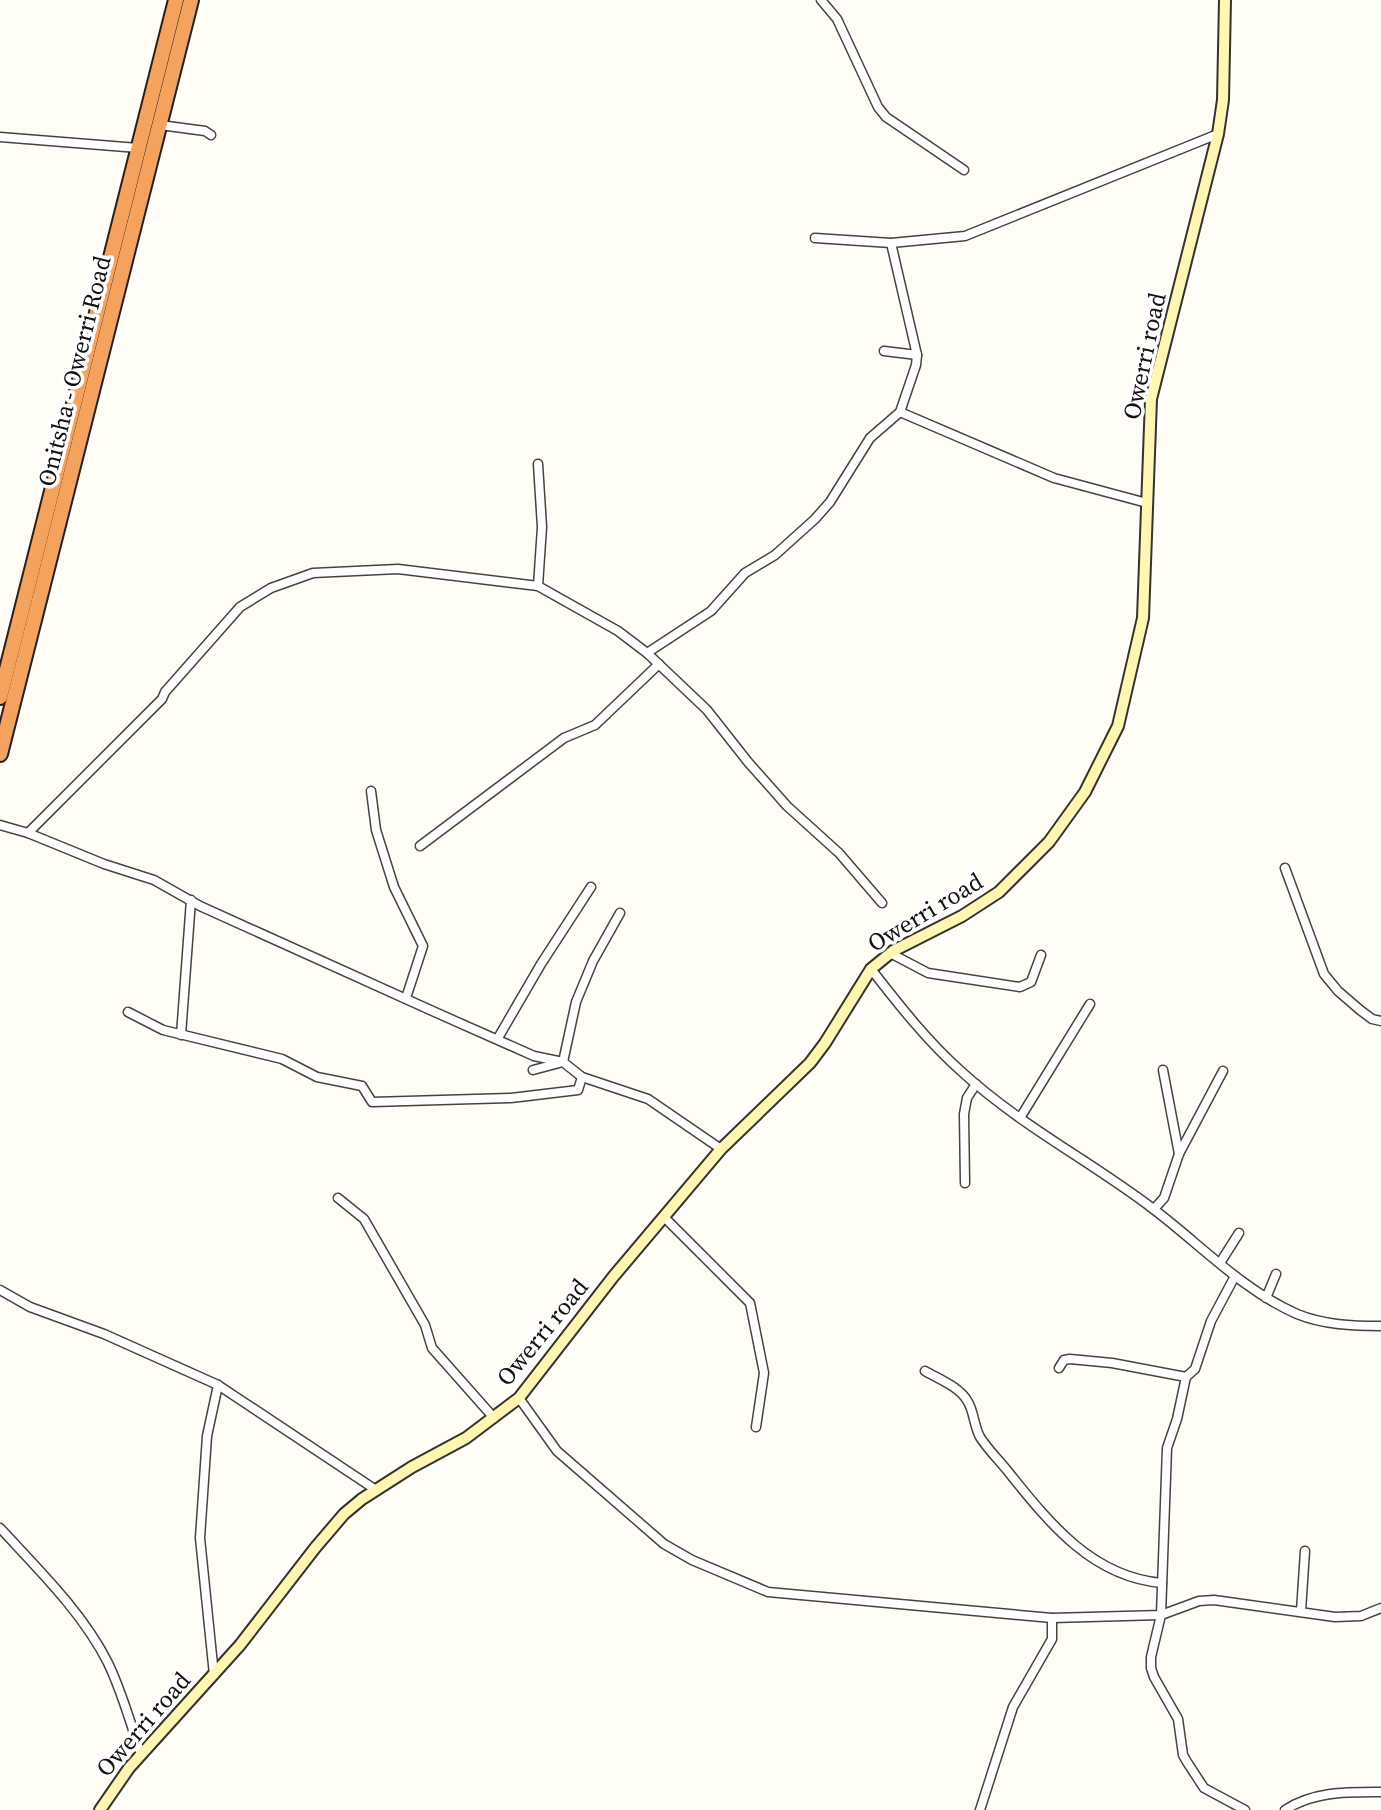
<svg xmlns="http://www.w3.org/2000/svg" width="1381" height="1810" viewBox="0 0 1381 1810" font-family="'Source Serif 4',serif">
  <rect width="100%" height="100%" fill="#fffdf5"/>
  <g fill="none" stroke-linecap="round" stroke-linejoin="round">
    <defs>
      <g id="street">
        <path d="M 821,0 L 837,19 L 878,107 L 886,117 L 964,170"/>
        <path d="M 160,125 L 205,131 L 211,135"/>
        <path d="M 0,137 L 138,148"/>
        <path d="M 815,238 L 891,243 L 965,236 L 1218,134"/>
        <path d="M 884,351 L 917,355"/>
        <path d="M 900,412 L 1054,478 L 1147,503"/>
        <path d="M 538,586 L 542,527 L 538,464"/>
        <path d="M 647,653 L 711,611 L 745,573 L 775,555 L 815,519 L 830,502 L 870,438 L 900,412 L 916,365 L 917,355 L 891,243"/>
        <path d="M 371,791 L 376,830 L 394,887 L 423,946 L 406,998"/>
        <path d="M 0,825 L 28,833 L 104,864 L 154,880 L 200,906 L 437,1013 L 534,1056 L 563,1062 L 582,1077 L 648,1099 L 721,1149"/>
        <path d="M 28,833 L 162,699 L 165,692 L 240,607 L 271,588 L 313,573 L 398,569 L 538,586 L 618,631 L 647,653 L 707,710 L 748,762 L 787,806 L 839,853 L 882,903"/>
        <path d="M 420,846 L 564,738 L 595,725 L 659,664"/>
        <path d="M 1285,868 L 1324,974 L 1338,991 L 1360,1010 L 1372,1019 L 1381,1021"/>
        <path d="M 890,953 L 928,973 L 1020,987 L 1031,982 L 1041,955"/>
        <path d="M 871,969 C 899,1005 928,1042 962,1072 C 1020,1125 1090,1161 1152,1208 C 1200,1244 1242,1290 1297,1314 C 1324,1325 1353,1326 1381,1326"/>
        <path d="M 128,1012 L 163,1030 L 282,1059 L 317,1077 L 362,1086 L 372,1102 L 511,1098 L 578,1090 L 582,1077"/>
        <path d="M 181,1035 L 191,900"/>
        <path d="M 498,1038 L 541,964 L 591,887"/>
        <path d="M 533,1070 L 563,1062 L 576,1002 L 593,961 L 620,913"/>
        <path d="M 1163,1070 L 1179,1154"/>
        <path d="M 1020,1118 L 1090,1004"/>
        <path d="M 965,1183 L 964,1114 L 967,1098 L 976,1084"/>
        <path d="M 338,1198 L 364,1219 L 425,1325 L 432,1348 L 494,1418"/>
        <path d="M 1154,1209 L 1164,1198 L 1179,1154 L 1223,1071"/>
        <path d="M 665,1218 L 750,1303 L 764,1373 L 756,1427"/>
        <path d="M 1220,1263 L 1239,1233"/>
        <path d="M 0,1290 L 30,1307 L 104,1334 L 218,1385 L 376,1490"/>
        <path d="M 1266,1298 L 1276,1274"/>
        <path d="M 1059,1368 L 1064,1360 L 1070,1359 L 1112,1363 L 1186,1377 L 1195,1369 L 1211,1321 L 1235,1276"/>
        <path d="M 925,1371 C 939,1379 960,1387 968,1402 C 974,1412 974,1426 980,1437 C 988,1450 1001,1462 1010,1474 C 1051,1525 1093,1577 1162,1583"/>
        <path d="M 1186,1377 L 1177,1419 L 1167,1448 L 1161,1615 L 1151,1657 L 1151,1668 L 1154,1677 L 1178,1719 L 1183,1755 L 1187,1762 L 1204,1788 L 1245,1810"/>
        <path d="M 519,1398 L 557,1451 L 664,1544 L 692,1560 L 768,1592 L 1052,1618 L 1161,1615 L 1199,1601 L 1214,1600 L 1335,1617 L 1361,1616 L 1381,1608"/>
        <path d="M 0,1528 C 38,1569 83,1613 108,1663 C 122,1692 131,1724 141,1755"/>
        <path d="M 1301,1611 L 1305,1551"/>
        <path d="M 214,1675 L 200,1538 L 207,1436 L 218,1385"/>
        <path d="M 980,1810 L 1013,1707 L 1052,1639 L 1052,1618"/>
        <path d="M 1285,1810 C 1314,1791 1347,1792 1381,1792"/>
      </g>
      <path id="secondary" d="M 100,1810 L 129,1768 L 240,1645 L 315,1548 L 344,1514 L 362,1499 L 412,1467 L 466,1438 L 519,1398 L 613,1277 L 721,1149 L 810,1063 L 825,1043 L 871,969 L 893,951 L 962,916 L 999,892 L 1049,842 L 1085,792 L 1118,726 L 1143,618 L 1151,399 L 1218,134 L 1223,100 L 1225,0"/>
      <g id="highway">
        <path d="M 0,697 L 176,0"/>
        <path d="M 0,754 L 191,0"/>
      </g>
    </defs>
    <use href="#street" stroke="#444" stroke-width="11"/>
    <use href="#secondary" stroke="#333" stroke-width="14"/>
    <use href="#highway" stroke="#222" stroke-width="18"/>
    <use href="#street" stroke="#fff" stroke-width="8"/>
    <use href="#secondary" stroke="#fff6b0" stroke-width="10"/>
    <use href="#highway" stroke="#f5a25d" stroke-width="14"/>
  </g>
  <g text-anchor="middle" dominant-baseline="central" stroke-width="7" stroke-linejoin="round" paint-order="stroke">
    <g font-size="24" fill="#111" stroke="#fff">
      <text transform="translate(1144 356) rotate(-78)">Owerri road</text>
      <text transform="translate(74 371) rotate(-76)">Onitsha - Owerri Road</text>
      <text transform="translate(925 912) rotate(-31)">Owerri road</text>
      <text transform="translate(542 1332) rotate(-51)">Owerri road</text>
      <text transform="translate(143 1724) rotate(-49)">Owerri road</text>
    </g>
  </g>
</svg>
